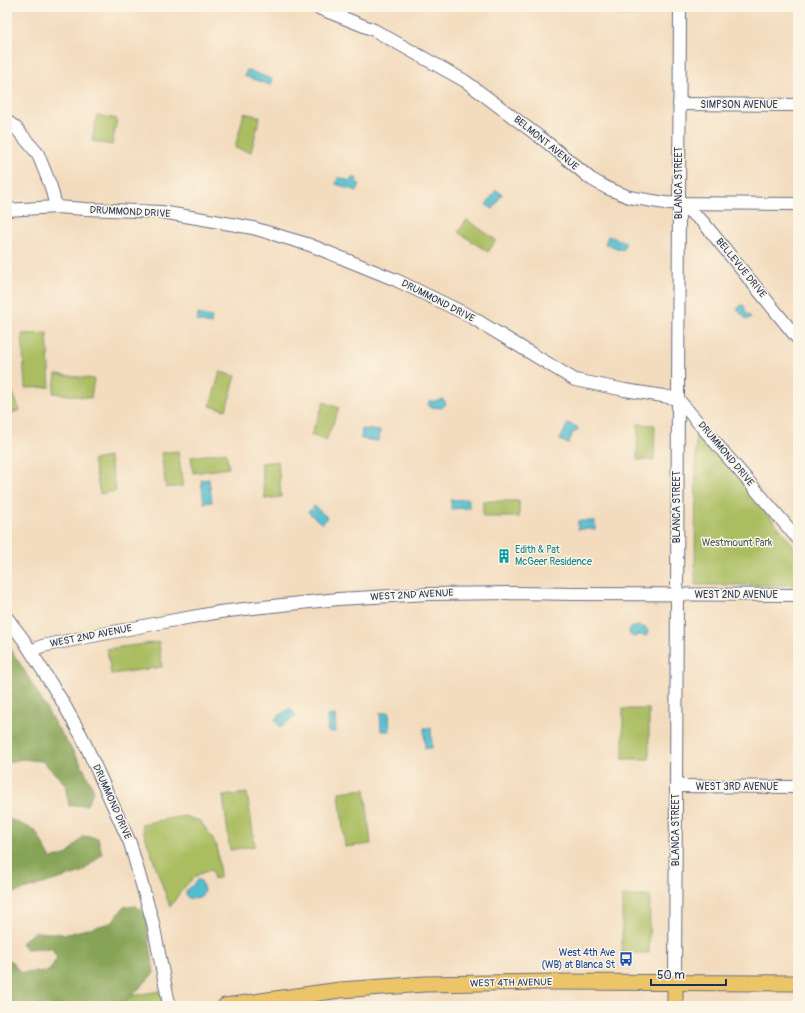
<svg xmlns="http://www.w3.org/2000/svg" width="805" height="1013" viewBox="0 0 805 1013" font-family="Pangolin,sans-serif">
  <rect width="100%" height="100%" fill="#fcf5e5"/>
  <filter id="ink" filterUnits="userSpaceOnUse"><feTurbulence type="fractalNoise" baseFrequency=".025" numOctaves="2"/><feDisplacementMap in="SourceGraphic" scale="8" xChannelSelector="R" yChannelSelector="G"/><feConvolveMatrix kernelMatrix="1 2 1 2 8 2 1 2 1" color-interpolation-filters="sRGB"/></filter>
  <filter id="wash" filterUnits="userSpaceOnUse"><feTurbulence type="fractalNoise" baseFrequency=".012" numOctaves="4" result="noise"/><feDisplacementMap in="SourceGraphic" scale="16" xChannelSelector="R" yChannelSelector="G"/><feGaussianBlur stdDeviation="0.9" result="paint"/><feColorMatrix in="noise" values="0 0 0 0 0 0 0 0 0 0 0 0 0 0 0 0 0 1.4 0 .05"/><feComposite in="paint" operator="in"/></filter>
  <g filter="url(#wash)">
    <rect width="100%" height="100%" fill="#f3dcbe"/>
    <g fill="#aabd60" stroke="#62765f">
      <rect x="618" y="7" width="17" height="8"/>
      <path d="M 244,113 L 260,117 L 251,152 L 235,148 Z"/>
      <path d="M 97,115 L 117,119 L 112,145 L 92,141 Z"/>
      <path d="M 467,220 L 496,240 L 488,252 L 458,232 Z"/>
      <path d="M 47,333 L 50,387 L 25,388 L 22,334 Z"/>
      <path d="M 220,372 L 236,376 L 226,410 L 210,406 Z"/>
      <path d="M 56,374 L 94,379 L 91,398 L 53,393 Z"/>
      <path d="M 10,387 L 20,410 L 7,415 L 7,389 Z"/>
      <path d="M 324,402 L 339,408 L 326,441 L 311,435 Z"/>
      <path d="M 638,424 L 655,425 L 654,460 L 637,460 Z"/>
      <path d="M 696,427 L 798,551 L 798,585 L 695,585 Z"/>
      <path d="M 178,451 L 183,486 L 166,488 L 161,453 Z"/>
      <path d="M 226,452 L 229,468 L 193,473 L 191,457 Z"/>
      <path d="M 109,457 L 116,491 L 100,494 L 93,460 Z"/>
      <path d="M 278,461 L 281,497 L 265,499 L 261,463 Z"/>
      <rect x="483" y="501" width="36" height="16"/>
      <path d="M 159,642 L 162,667 L 111,674 L 107,649 Z"/>
      <rect x="623" y="709" width="26" height="50"/>
      <path d="M 365,789 L 371,844 L 345,847 L 339,792 Z"/>
      <path d="M 247,793 L 255,846 L 230,850 L 223,796 Z"/>
      <path d="M 184,816 L 200,821 L 209,833 L 217,846 L 220,877 L 214,879 L 212,870 C 192,873 181,891 170,907 L 141,824 Z"/>
      <path d="M 622,896 L 650,896 L 649,953 L 622,953 Z"/>
      <path d="M 160,991 L 166,1006 L 73,1006 Z"/>
    </g>
    <g fill="#87a456" stroke="#516a5a">
      <path d="M 7,644 L 24,670 L 55,724 L 79,760 L 94,790 L 87,805 L 69,806 L 65,784 L 42,761 L 21,759 L 7,763 Z"/>
      <path d="M 7,818 L 35,830 L 51,859 L 68,854 L 83,836 L 98,838 L 102,854 L 82,872 L 7,895 Z"/>
      <path d="M 137,906 L 146,916 L 154,973 L 127,1001 L 103,1006 L 7,1006 L 7,960 L 11,961 L 21,973 L 49,971 L 57,958 L 52,948 L 26,949 L 21,943 L 34,932 L 67,934 L 111,923 L 124,907 Z"/>
    </g>
    <g fill="#53becd" stroke="#377696">
      <path d="M 247,70 L 272,79 L 270,85 L 244,76 Z"/>
      <path d="M 338,177 L 350,181 L 352,178 L 356,178 L 357,179 L 356,183 L 360,184 L 357,191 L 336,184 Z"/>
      <path d="M 496,190 L 502,194 L 493,209 L 486,205 Z"/>
      <path d="M 608,236 L 626,242 L 623,250 L 605,244 Z"/>
      <path d="M 742,304 L 745,307 L 745,311 L 751,317 L 747,320 L 737,309 Z"/>
      <path d="M 198,314 L 212,317 L 211,324 L 197,321 Z"/>
      <path d="M 442,399 L 445,401 L 446,404 L 442,408 L 429,407 C 428,405 428,403 429,401 L 437,401 Z"/>
      <path d="M 568,423 L 577,427 L 578,430 L 573,433 L 568,444 L 560,440 Z"/>
      <path d="M 362,429 L 380,431 L 379,441 L 361,439 Z"/>
      <path d="M 209,479 L 212,502 L 204,503 L 201,480 Z"/>
      <path d="M 469,499 L 469,508 L 451,509 L 451,500 Z"/>
      <path d="M 314,506 L 328,518 L 322,524 L 308,512 Z"/>
      <rect x="578" y="521" width="17" height="8"/>
      <path d="M 639,626 L 646,628 L 648,632 L 646,636 L 639,635 L 634,637 L 630,635 L 629,632 C 630,627 633,627 639,626 Z"/>
      <path d="M 290,708 L 296,716 L 280,727 L 275,719 Z"/>
      <path d="M 389,712 L 390,731 L 381,731 L 380,713 Z"/>
      <path d="M 335,715 L 336,732 L 328,732 L 327,716 Z"/>
      <path d="M 424,728 L 431,728 L 432,748 L 425,748 Z"/>
      <path d="M 197,880 L 200,880 L 202,882 L 204,891 L 202,896 C 195,898 185,903 186,890 L 192,886 L 195,882 Z"/>
    </g>
  </g>
  <g filter="url(#ink)">
    <g fill="none" stroke-linecap="round" stroke-linejoin="round">
      <defs>
        <g id="minor">
          <path d="M 316,7 L 374,30 L 465,81 L 549,144 L 591,179 L 607,188 L 629,197 L 665,203 L 798,204"/>
          <path d="M 679,104 L 798,105"/>
          <path d="M 7,121 L 16,128 L 38,154 L 51,187 L 56,207"/>
          <path d="M 679,203 L 703,222 L 798,339"/>
          <path d="M 7,210 L 56,207 L 86,209 L 161,212 L 203,219 L 253,228 L 310,245 L 396,280 L 468,315 L 575,380 L 625,390 L 663,396 L 678,399 L 798,539"/>
          <path d="M 7,618 L 23,639 L 62,701 L 82,737 L 130,843 L 153,923 L 168,999 L 171,1006"/>
          <path d="M 31,651 L 42,646 L 164,622 L 220,612 L 245,609 L 338,599 L 428,594 L 518,593 L 575,594 L 798,595"/>
          <path d="M 676,786 L 798,787"/>
          <path d="M 675,983 L 680,7"/>
        </g>
        <g id="major">
          <path d="M 225,1006 L 340,990 L 425,984 L 551,982 L 798,983"/>
          <path d="M 675,1006 L 675,983"/>
        </g>
      </defs>
      <use href="#minor" stroke="#676c80" stroke-width="14"/>
      <use href="#major" stroke="#676c80" stroke-width="17"/>
      <use href="#minor" stroke="#fff" stroke-width="12"/>
      <use href="#major" stroke="#edc569" stroke-width="15"/>
    </g>
  </g>
  <defs>
    <symbol id="building-bare" viewBox="-9 -9 18 18"><path d="M-4-6H4V6H1V3H-1V6H-4ZM-2.5-4.3h1.7v1.8h-1.7ZM.8-4.3h1.7v1.8H.8ZM-2.5-1h1.7V.8h-1.7ZM.8-1h1.7V.8H.8Z" fill="#0f9aa8" stroke="#fcf5e5" stroke-width="2.5" paint-order="stroke"/></symbol>
    <symbol id="bus-bare" viewBox="-9 -9 18 18"><path d="M-5-6H5V4H4V6H2V4H-2V6H-4V4H-5ZM-3.5-4V0h7V-4ZM-3.5 1.2v1.5H-2V1.2ZM2 1.2v1.5H3.5V1.2Z" fill="#1a4fb4" stroke="#fcf5e5" stroke-width="2.5" paint-order="stroke"/></symbol>
  </defs>
  <g fill-rule="evenodd">
    <use href="#building-bare" x="494" y="546" width="20" height="20"/>
    <use href="#bus-bare" x="616" y="949" width="20" height="20"/>
  </g>
  <g text-anchor="middle" dominant-baseline="central" stroke-width="3" stroke-linejoin="round" paint-order="stroke">
    <g font-size="10" fill="#1b2f5e" stroke="#fcf5e5">
      <text x="739" y="105">SIMPSON AVENUE</text>
      <text transform="translate(546 143) rotate(39)">BELMONT AVENUE</text>
      <text transform="translate(679 183) rotate(-90)">BLANCA STREET</text>
      <text transform="translate(130 212) rotate(3)">DRUMMOND DRIVE</text>
      <text transform="translate(741 268) rotate(51)">BELLEVUE DRIVE</text>
      <text transform="translate(438 301) rotate(27)">DRUMMOND DRIVE</text>
      <text transform="translate(726 454) rotate(50)">DRUMMOND DRIVE</text>
      <text transform="translate(677 507) rotate(-90)">BLANCA STREET</text>
      <text transform="translate(412 595) rotate(-3)">WEST 2ND AVENUE</text>
      <text x="736" y="595">WEST 2ND AVENUE</text>
      <text transform="translate(91 636) rotate(-11)">WEST 2ND AVENUE</text>
      <text x="737" y="787">WEST 3RD AVENUE</text>
      <text transform="translate(112 802) rotate(66)">DRUMMOND DRIVE</text>
      <text transform="translate(676 830) rotate(-90)">BLANCA STREET</text>
      <text transform="translate(511 983) rotate(-1)">WEST 4TH AVENUE</text>
    </g>
    <g font-size="10" fill="#465a5f" stroke="#fcf5e5">
      <text x="737" y="543">Westmount Park</text>
    </g>
    <g font-size="10" fill="#0d838f" stroke="#fcf5e5" text-anchor="start">
      <text x="515" y="550">Edith &amp; Pat<tspan x="515" dy="12">McGeer Residence</tspan></text>
    </g>
    <g font-size="10" fill="#164399" stroke="#fcf5e5" text-anchor="end">
      <text x="615" y="953">West 4th Ave<tspan x="615" dy="12">(WB) at Blanca St</tspan></text>
    </g>
  </g>
  <rect width="805" height="1013" fill="none" stroke="#fcf5e5" stroke-width="24"/>
  <path d="M651 979v6h75v-6" fill="none" stroke="#1b2f5e" stroke-width="2"/>
  <text x="657" y="979" font-size="12" fill="#1b2f5e" stroke="#fcf5e5" stroke-width="3" paint-order="stroke">50 m</text>
</svg>
